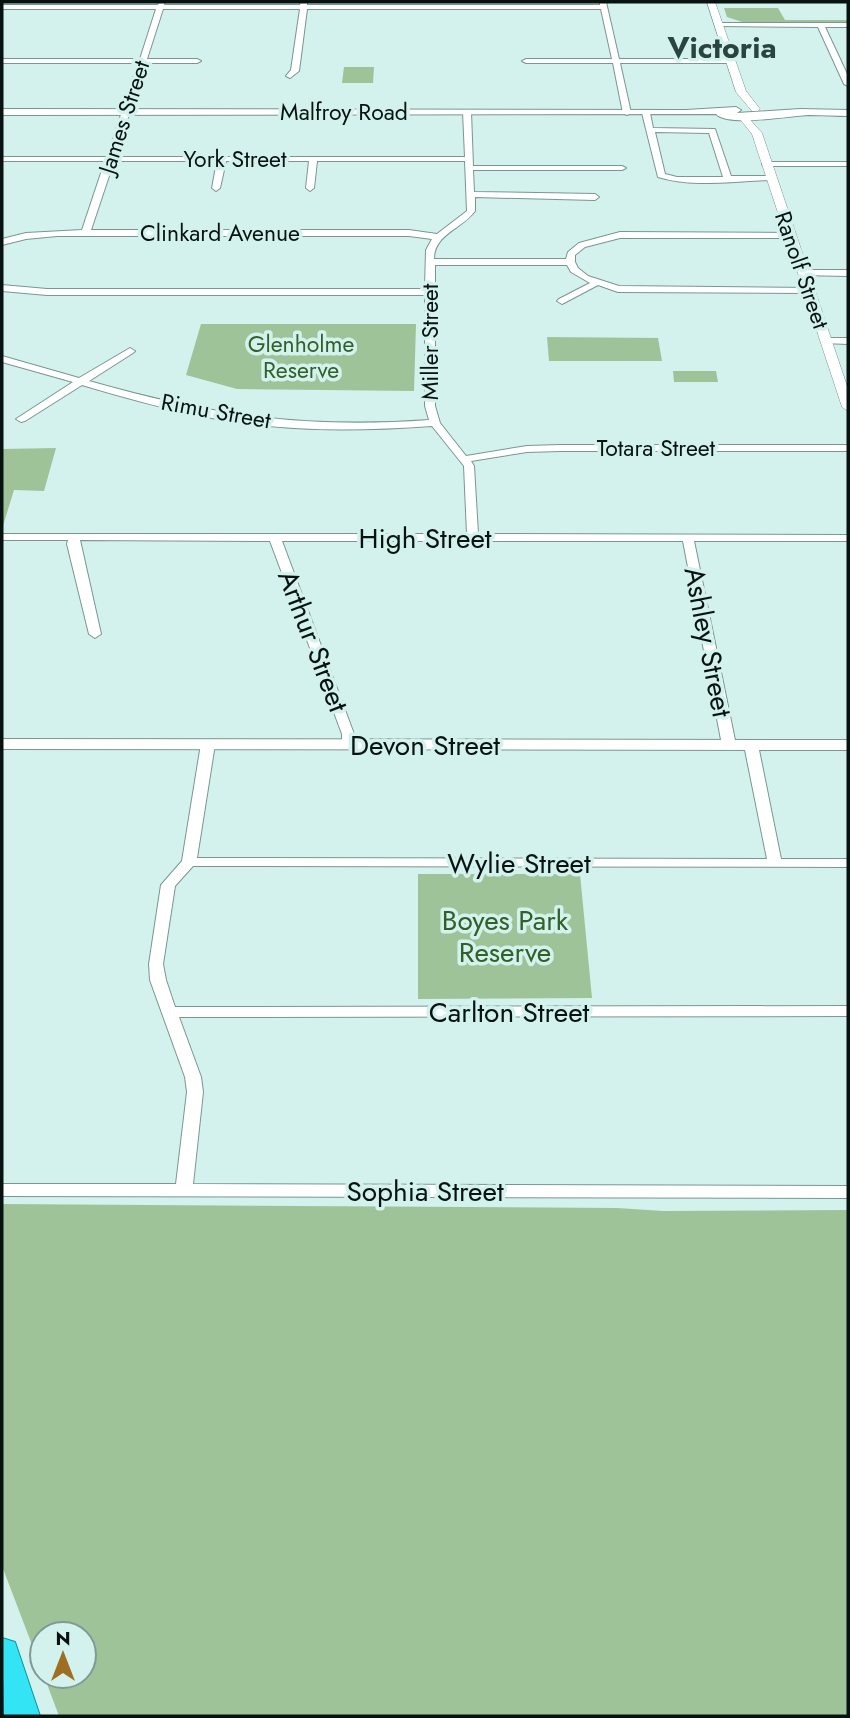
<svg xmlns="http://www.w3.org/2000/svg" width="850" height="1718" viewBox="0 0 850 1718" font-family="Jost,sans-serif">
  <rect width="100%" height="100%" fill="#d3f2ed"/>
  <g fill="#9fc398">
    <path d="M 724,8 L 778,8 L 785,20 L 848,20 L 848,24 L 745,23 L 727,17 Z"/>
    <path d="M 344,67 L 374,67 L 373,83 L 342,83 Z"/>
    <path d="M 201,324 L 416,324 L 414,391 L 237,389 L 186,375 Z"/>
    <path d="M 547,337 L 658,338 L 662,361 L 549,361 Z"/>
    <path d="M 673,371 L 716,371 L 718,382 L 674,382 Z"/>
    <path d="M 56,448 L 44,491 L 14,490 L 2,529 L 2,449 Z"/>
    <path d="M 418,874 L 580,874 L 592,998 L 418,999 Z"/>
    <path d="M 2,1204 L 617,1208 L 663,1211 L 848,1210 L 848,1716 L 59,1716 L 44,1676 L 84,1676 L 84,1634 L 42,1634 L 42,1671 L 2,1566 Z"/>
  </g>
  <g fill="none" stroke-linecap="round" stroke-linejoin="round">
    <defs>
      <g id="minor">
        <path d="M 159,2 L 165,2 L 164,5 L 300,5 L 301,2 L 307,2 L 307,5 L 600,5 L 600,2 L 606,2 L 619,59 L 734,59 L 734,63 L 620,63 L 631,113 L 627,115 L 623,113 L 613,63 L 526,63 L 522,61 L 526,59 L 612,59 L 601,9 L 307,9 L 299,71 L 290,78 L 286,76 L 291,70 L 300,9 L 163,9 L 147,59 L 197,59 L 201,61 L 197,63 L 146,63 L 115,157 L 465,157 L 463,112 L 467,110 L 471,112 L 473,166 L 622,166 L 626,168 L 622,170 L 473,170 L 474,192 L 595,194 L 599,197 L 595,200 L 475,197 L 475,211 C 462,229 434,234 434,259 L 566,259 L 568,252 L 579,243 L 620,232 L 792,233 L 792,237 L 789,238 L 620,238 L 585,247 L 575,255 L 575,262 L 578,268 L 588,276 L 619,286 L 809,288 L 812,289 L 812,293 L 618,292 L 598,285 L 562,304 L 557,301 L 559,299 L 590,283 L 571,272 L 567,265 L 435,265 L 435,406 L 440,423 L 466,456 L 527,446 L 560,445 L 848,445 L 848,451 L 560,451 L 527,452 L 471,461 L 474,466 L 478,534 L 848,535 L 848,541 L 694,541 L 736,745 L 734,748 L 729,749 L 722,745 L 683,541 L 282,541 L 354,734 L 356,744 L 349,748 L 342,744 L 342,734 L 270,541 L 80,540 L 101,634 L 95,638 L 89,634 L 67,544 L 68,540 L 2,540 L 2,534 L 467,534 L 464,466 L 432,426 C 362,431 292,432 223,420 C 175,412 129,399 82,385 L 25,421 L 21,422 L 16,419 L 73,382 L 2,362 L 2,356 L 79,378 L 130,348 L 135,351 L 133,353 L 89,381 C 208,415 305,429 429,420 L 425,406 L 425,295 L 47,295 L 2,291 L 2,285 L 47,289 L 425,289 L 426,250 L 432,239 L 409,236 L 57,236 L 26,239 L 2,245 L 2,239 L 26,233 L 82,230 L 105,161 L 2,161 L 2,157 L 107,157 L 138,63 L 2,63 L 2,59 L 140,59 L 156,9 L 2,9 L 2,5 L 158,5 ZM 114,161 L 217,161 L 212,188 L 216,191 L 220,188 L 226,161 L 309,161 L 306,188 L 310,191 L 314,188 L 317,161 L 465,161 L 467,211 L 437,234 L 409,230 L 91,230 Z"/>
        <path d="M 719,23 L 848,23 L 848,27 L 825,27 L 848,76 L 848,86 L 844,84 L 818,27 L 717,26 Z"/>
        <path d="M 646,111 L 650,113 L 653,128 L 715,129 L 731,176 L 770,176 L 774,178 L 770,180 C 734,181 693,188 658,177 L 642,113 ZM 655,132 L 709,133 L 723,177 L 677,177 L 665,174 Z"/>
        <path d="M 766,162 L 848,162 L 848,166 L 763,166 L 762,164 Z"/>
        <path d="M 802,270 L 848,270 L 848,276 L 799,275 L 799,271 Z"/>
        <path d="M 826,338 L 848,338 L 848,344 L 823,343 L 823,339 Z"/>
        <path d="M 208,740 L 215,744 L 197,858 L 767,859 L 744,745 L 751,741 L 758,745 L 781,859 L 848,859 L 848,867 L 193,866 L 175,886 L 163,964 L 166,980 L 175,1007 L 848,1006 L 848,1016 L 179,1017 L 201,1077 L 203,1092 L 193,1184 L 848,1186 L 848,1198 L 2,1196 L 2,1184 L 176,1184 L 187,1092 L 185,1077 L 150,980 L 149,964 L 161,885 L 182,861 L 201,744 Z"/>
      </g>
      <g id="tertiary">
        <path d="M 707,2 L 715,2 L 746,91 L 760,109 L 758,111 L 752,111 L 736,92 Z"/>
        <path d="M 739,114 L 745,114 L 762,133 L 848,389 L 848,411 L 842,407 L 752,134 L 739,118 Z"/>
      </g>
      <g id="secondary">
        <path d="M 736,107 L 741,110 L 737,113 L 800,109 L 848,110 L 848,116 C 835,116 822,115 809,115 C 789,116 728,127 716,114 L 2,115 L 2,109 L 686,110 Z"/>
        <path d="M 2,739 L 848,740 L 848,750 L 2,749 Z"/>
      </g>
      <path id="trunk" d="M 2,1638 L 15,1642 L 40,1716 L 4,1716 Z"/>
    </defs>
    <use href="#minor" stroke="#7a9691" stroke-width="2"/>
    <use href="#tertiary" stroke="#7a9691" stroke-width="1"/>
    <use href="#secondary" stroke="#7a9691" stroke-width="2"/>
    <use href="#trunk" stroke="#0396a3" stroke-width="2"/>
    <use href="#minor" fill="#fff" fill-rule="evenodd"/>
    <use href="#tertiary" fill="#fff" fill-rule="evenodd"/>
    <use href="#secondary" fill="#fff" fill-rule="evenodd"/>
    <use href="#trunk" fill="#33e4f4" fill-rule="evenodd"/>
  </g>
  <g text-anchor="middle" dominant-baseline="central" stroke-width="7" stroke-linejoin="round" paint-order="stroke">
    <g font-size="23" fill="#081311" stroke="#d3f2ed">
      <text x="344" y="112">Malfroy Road</text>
      <text transform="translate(124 117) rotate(-72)">James Street</text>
      <text x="235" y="159">York Street</text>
      <text x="220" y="233">Clinkard Avenue</text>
      <text transform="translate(802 270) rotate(71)">Ranolf Street</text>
      <text transform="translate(430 342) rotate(-90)">Miller Street</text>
      <text transform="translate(216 411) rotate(10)">Rimu Street</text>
      <text x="656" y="448">Totara Street</text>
    </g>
    <g font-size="23" fill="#316127" stroke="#d3f2ed">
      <text x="301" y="344">Glenholme<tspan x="301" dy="26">Reserve</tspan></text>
    </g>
    <g font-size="28" fill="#081311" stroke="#d3f2ed">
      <text x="425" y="538">High Street</text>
      <text transform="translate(313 641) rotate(69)">Arthur Street</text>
      <text transform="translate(708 642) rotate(79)">Ashley Street</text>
      <text x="425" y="745">Devon Street</text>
      <text x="519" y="863">Wylie Street</text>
      <text x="509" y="1012">Carlton Street</text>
      <text x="425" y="1191">Sophia Street</text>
    </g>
    <g font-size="28" fill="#316127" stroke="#d3f2ed">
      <text x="505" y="920">Boyes Park<tspan x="505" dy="32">Reserve</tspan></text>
    </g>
    <g font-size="30" font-weight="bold" fill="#2a4440" stroke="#d3f2ed">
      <text x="722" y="47">Victoria</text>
    </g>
  </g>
  <rect width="850" height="1718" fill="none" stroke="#081311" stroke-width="7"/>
  <g transform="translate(63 1655)"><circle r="33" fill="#d3f2ed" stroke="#829995" stroke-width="2"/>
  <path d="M0-5L12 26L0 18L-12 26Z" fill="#9e6e22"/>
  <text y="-10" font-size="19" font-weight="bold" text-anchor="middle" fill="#081311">N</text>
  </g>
</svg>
